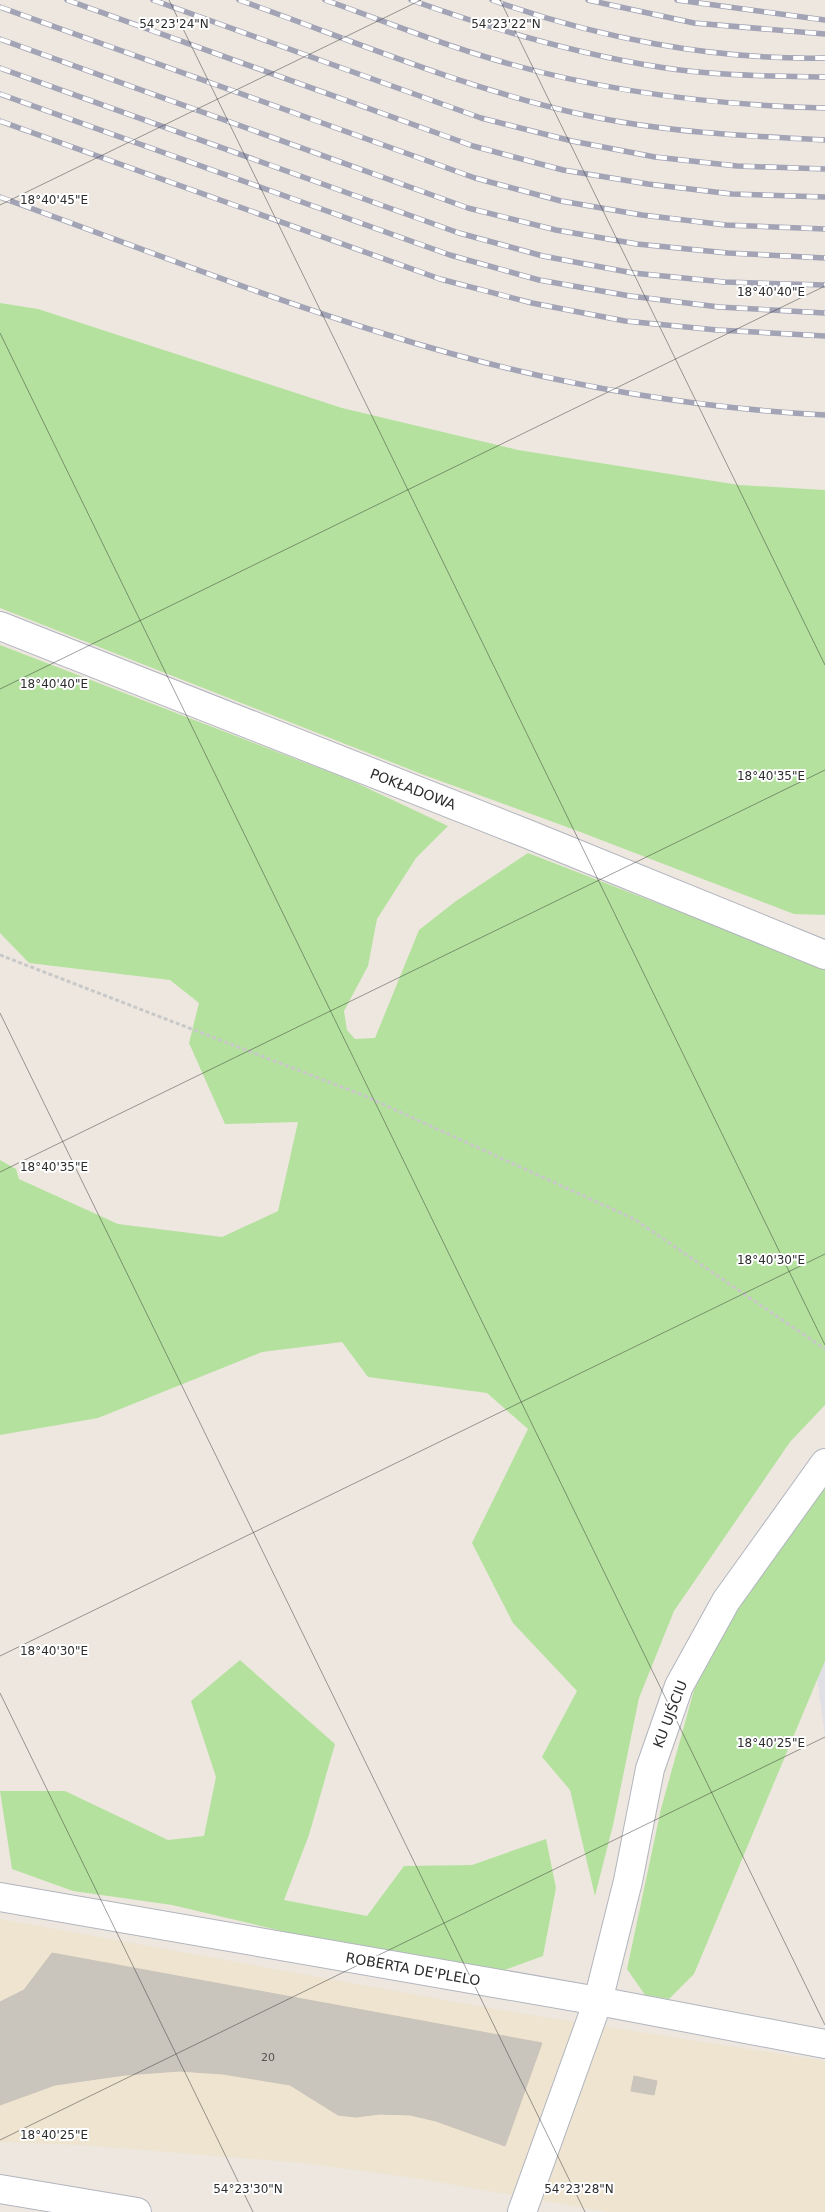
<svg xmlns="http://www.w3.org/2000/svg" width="825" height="2212" viewBox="0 0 825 2212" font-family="'DejaVu Sans',sans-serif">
  <rect width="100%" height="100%" fill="#ede7df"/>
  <path fill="#e1dfe6" d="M 825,1588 L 825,1736 L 808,1610 Z"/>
  <path fill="#eee4d0" d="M 0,1919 L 500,2010 L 825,2061 L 825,2212 L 607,2212 L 421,2179 L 304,2163 L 81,2145 L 0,2142 Z"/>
  <g fill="#b4e29e">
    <path d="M 0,303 L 38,309 L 342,408 L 518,450 L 739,485 L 825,490 L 825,915 L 794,914 L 575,830 L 424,775 L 0,608 Z"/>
    <path d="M 0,645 L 350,780 L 448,826 L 416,858 L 377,919 L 368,966 L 344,1011 L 347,1030 L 355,1039 L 375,1038 L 419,930 L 456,901 L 528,853 L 825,968 L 825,1405 L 790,1442 L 674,1611 L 639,1698 L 613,1825 L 595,1896 L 570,1790 L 542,1757 L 577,1691 L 513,1623 L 472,1543 L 528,1429 L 487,1393 L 368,1377 L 342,1342 L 262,1352 L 98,1418 L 0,1435 L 0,1160 L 16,1169 L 19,1179 L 118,1224 L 222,1237 L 278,1211 L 298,1122 L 225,1124 L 189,1043 L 199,1003 L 170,980 L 29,963 L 0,933 Z"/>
    <path d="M 825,1478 L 825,1661 L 694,1974 L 669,1999 L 645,1995 L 627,1969 L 661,1809 L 694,1690 L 729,1618 Z"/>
    <path d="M 240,1660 L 335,1744 L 309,1835 L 284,1900 L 367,1916 L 404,1866 L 472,1865 L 546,1839 L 556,1888 L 543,1956 L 494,1974 L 320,1940 L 172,1905 L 73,1891 L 12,1869 L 0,1791 L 65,1791 L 168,1840 L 204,1836 L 216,1777 L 191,1701 Z"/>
  </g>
  <g fill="#c9c5bd" stroke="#c9c3b9">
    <path d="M 52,1953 L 542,2043 L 505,2146 L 436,2121 L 410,2115 L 380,2114 L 356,2117 L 338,2115 L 290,2085 L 223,2074 L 179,2071 L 125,2075 L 55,2085 L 0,2105 L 0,2002 L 24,1990 Z"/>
    <path d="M 634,2076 L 657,2081 L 654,2095 L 631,2091 Z"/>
  </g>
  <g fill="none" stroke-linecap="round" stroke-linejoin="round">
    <defs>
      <g id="minor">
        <path d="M 0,626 L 530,835 L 825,955"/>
        <path d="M 0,1897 L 598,2001 L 825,2044"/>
        <path d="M 0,2189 L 137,2212"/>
        <path d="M 522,2212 L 598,2001 L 628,1881 L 650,1769 L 679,1686 L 726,1601 L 825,1463"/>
      </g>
    </defs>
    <use href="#minor" stroke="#b2b5bf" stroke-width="30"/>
    <path stroke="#c8c8c8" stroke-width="3" stroke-dasharray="4 2.5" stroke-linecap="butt" d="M 0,955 L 365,1096 L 634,1219 L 825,1349"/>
    <use href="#minor" stroke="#fff" stroke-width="28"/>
    <defs>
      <g id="rail">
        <path d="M 67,0 L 473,146 L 563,170 L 648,184 L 732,194 L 825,197"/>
        <path d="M 153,0 L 481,118 L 572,141 L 655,157 L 737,166 L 825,169"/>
        <path d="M 239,0 C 351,40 463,88 580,114 C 661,132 743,136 825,140"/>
        <path d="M 325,0 C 379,19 432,41 486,57 C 596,91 710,105 825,108"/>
        <path d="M 411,0 C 492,29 573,53 659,67 C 713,76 770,76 825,77"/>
        <path d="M 492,0 C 597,38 713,60 825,58"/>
        <path d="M 588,0 L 694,23 L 825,34"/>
        <path d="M 677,0 L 825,20"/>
        <path d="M 0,7 L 475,178 L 561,201 L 642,215 L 726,225 L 825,229"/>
        <path d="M 0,39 L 468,208 L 556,230 L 637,244 L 728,253 L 825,258"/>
        <path d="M 0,68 L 459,233 L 543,256 L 633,273 L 724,282 L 825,285"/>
        <path d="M 0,94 L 450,255 L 539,280 L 630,296 L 719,307 L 825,313"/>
        <path d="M 0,121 L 440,279 L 532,303 L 625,321 L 717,330 L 825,336"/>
        <path d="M 0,197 C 128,243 255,294 385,334 C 527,379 677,407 825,415"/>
      </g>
    </defs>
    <use href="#rail" stroke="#a2a4b6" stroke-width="5.5"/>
    <use href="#rail" stroke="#fff" stroke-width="4" stroke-dasharray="11" stroke-linecap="butt"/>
  </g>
  <path fill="none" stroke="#2c2c2c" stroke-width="1" stroke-opacity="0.45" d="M 169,0 L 825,1345M 500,0 L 825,665M 0,205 L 421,0M 0,333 L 825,2025M 0,689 L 825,286M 0,1013 L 585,2212M 0,1172 L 825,770M 0,1656 L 825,1254M 0,1693 L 253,2212M 0,2140 L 825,1737"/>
  <g text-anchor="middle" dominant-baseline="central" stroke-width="4" stroke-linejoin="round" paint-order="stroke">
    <g font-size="11" fill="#535250">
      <text x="268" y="2057">20</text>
    </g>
    <g font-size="14" fill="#2c2c2c" stroke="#fff">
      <text transform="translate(413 789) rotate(21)">POKŁADOWA</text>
      <text transform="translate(670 1714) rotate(-69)">KU UJŚCIU</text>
      <text transform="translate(413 1969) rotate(10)">ROBERTA DE'PLELO</text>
    </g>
  </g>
  <g font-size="12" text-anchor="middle" fill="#2c2c2c" stroke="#fff" stroke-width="4" stroke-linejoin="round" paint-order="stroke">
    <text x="174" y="28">54°23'24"N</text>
    <text x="506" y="28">54°23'22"N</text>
    <text x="54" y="204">18°40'45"E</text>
    <text x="771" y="296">18°40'40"E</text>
    <text x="54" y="688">18°40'40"E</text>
    <text x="771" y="780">18°40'35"E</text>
    <text x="54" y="1171">18°40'35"E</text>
    <text x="771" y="1264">18°40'30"E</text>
    <text x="54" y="1655">18°40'30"E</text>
    <text x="771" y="1747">18°40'25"E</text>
    <text x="54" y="2139">18°40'25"E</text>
    <text x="248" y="2193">54°23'30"N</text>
    <text x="579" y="2193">54°23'28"N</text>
  </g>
</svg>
